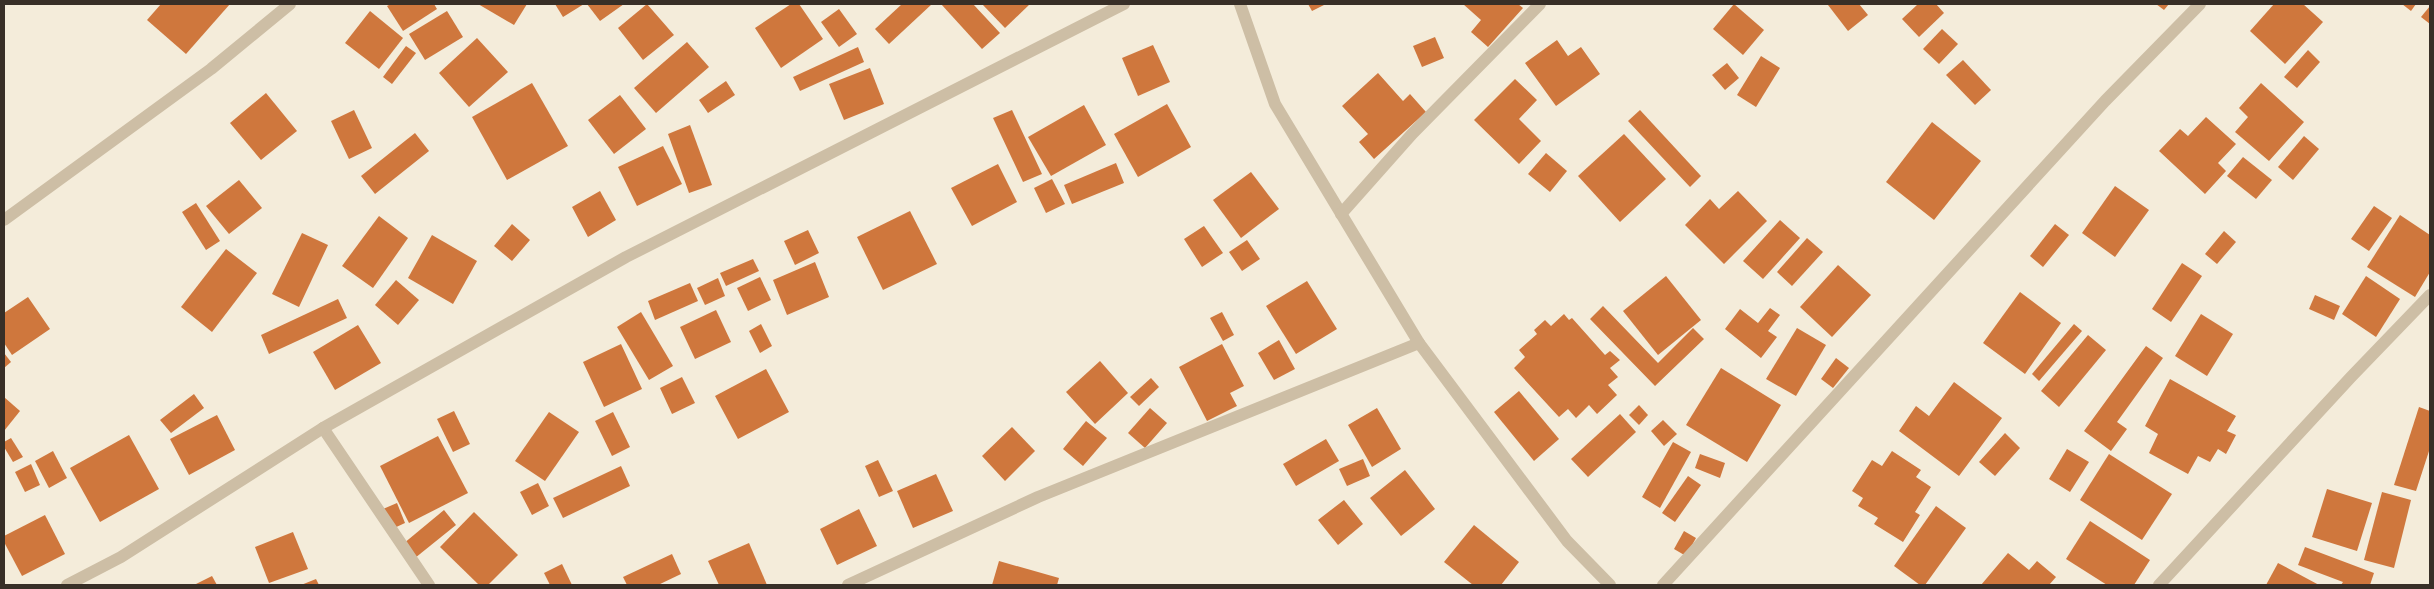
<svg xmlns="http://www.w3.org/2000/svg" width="2434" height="589" viewBox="0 0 2434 589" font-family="Mulish,sans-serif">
  <rect width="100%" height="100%" fill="#f4ecda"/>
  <g fill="#cf773d">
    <path d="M 161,4 L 230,4 L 186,54 L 147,20 Z"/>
    <path d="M 391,4 L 434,4 L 437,9 L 403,31 L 387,6 Z"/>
    <path d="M 478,4 L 527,4 L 514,25 Z"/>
    <path d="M 555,4 L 584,4 L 563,17 Z"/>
    <path d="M 587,4 L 624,4 L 600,21 Z"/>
    <path d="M 647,4 L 674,35 L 643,60 L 618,28 Z"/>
    <path d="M 791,4 L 799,4 L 823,39 L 781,68 L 755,28 Z"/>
    <path d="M 902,4 L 932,4 L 889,44 L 875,29 Z"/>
    <path d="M 941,4 L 973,4 L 1000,33 L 982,49 Z"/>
    <path d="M 982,4 L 1030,4 L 1005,28 Z"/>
    <path d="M 1308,4 L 1326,4 L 1312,11 Z"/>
    <path d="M 1463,4 L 1518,4 L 1523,8 L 1488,47 L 1471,32 L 1481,20 Z"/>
    <path d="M 1734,4 L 1764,30 L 1743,55 L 1713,29 Z"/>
    <path d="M 1829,4 L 1859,4 L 1868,15 L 1848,31 L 1828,5 Z"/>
    <path d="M 1918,4 L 1936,4 L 1944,13 L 1919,37 L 1902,19 Z"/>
    <path d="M 2156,4 L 2169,4 L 2164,10 Z"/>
    <path d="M 2274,4 L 2303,4 L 2323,22 L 2285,64 L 2250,31 Z"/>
    <path d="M 2402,4 L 2416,4 L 2411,11 Z"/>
    <path d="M 2430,6 L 2430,24 L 2421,17 Z"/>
    <path d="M 839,9 L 857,34 L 839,47 L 821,22 Z"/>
    <path d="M 370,11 L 403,38 L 379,69 L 345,43 Z"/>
    <path d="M 447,11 L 463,37 L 425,60 L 409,34 Z"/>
    <path d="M 1942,29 L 1958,44 L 1939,64 L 1923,49 Z"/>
    <path d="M 1435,37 L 1444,58 L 1422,67 L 1413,46 Z"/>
    <path d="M 477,38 L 508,72 L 469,107 L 439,73 Z"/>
    <path d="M 1557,40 L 1568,56 L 1581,47 L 1600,74 L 1556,106 L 1525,63 Z"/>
    <path d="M 687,42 L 709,67 L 656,113 L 634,88 Z"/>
    <path d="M 1153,45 L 1170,82 L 1138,96 L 1122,58 Z"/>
    <path d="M 406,46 L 416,53 L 392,84 L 383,77 Z"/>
    <path d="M 858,47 L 864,62 L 800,91 L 793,77 Z"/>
    <path d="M 2308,50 L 2320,62 L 2297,88 L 2284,77 Z"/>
    <path d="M 1761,56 L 1780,68 L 1756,107 L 1737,95 Z"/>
    <path d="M 1963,60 L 1991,90 L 1975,105 L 1946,75 Z"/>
    <path d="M 1727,63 L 1739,78 L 1725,90 L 1712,75 Z"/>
    <path d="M 870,68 L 884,104 L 844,120 L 829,84 Z"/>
    <path d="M 1378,73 L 1403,101 L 1410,94 L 1426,112 L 1374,159 L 1359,142 L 1368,134 L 1342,106 Z"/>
    <path d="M 1515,79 L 1537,100 L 1519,119 L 1541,141 L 1519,164 L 1474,120 Z"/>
    <path d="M 726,81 L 735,95 L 708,113 L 699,100 Z"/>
    <path d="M 532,83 L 568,146 L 507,180 L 472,117 Z"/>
    <path d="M 2261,83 L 2304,122 L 2269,161 L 2235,132 L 2248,117 L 2239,108 Z"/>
    <path d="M 266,93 L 297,131 L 261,160 L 230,123 Z"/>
    <path d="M 620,95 L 646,129 L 614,154 L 588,120 Z"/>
    <path d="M 1167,104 L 1191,147 L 1138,177 L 1114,134 Z"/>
    <path d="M 1084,105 L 1106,145 L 1051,176 L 1028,137 Z"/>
    <path d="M 354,110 L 372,148 L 349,159 L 331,121 Z"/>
    <path d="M 1012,110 L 1042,174 L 1023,182 L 993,118 Z"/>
    <path d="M 1640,110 L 1701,176 L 1690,187 L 1628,121 Z"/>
    <path d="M 2206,117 L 2236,144 L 2218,163 L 2226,171 L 2205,194 L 2159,151 L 2180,129 L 2188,136 Z"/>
    <path d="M 1932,122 L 1981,161 L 1934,220 L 1886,182 Z"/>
    <path d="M 690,125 L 712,185 L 689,193 L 668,134 Z"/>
    <path d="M 415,133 L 429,151 L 375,194 L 361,176 Z"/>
    <path d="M 1624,134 L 1666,179 L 1620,222 L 1578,176 Z"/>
    <path d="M 2304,136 L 2319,149 L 2293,180 L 2278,167 Z"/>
    <path d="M 663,146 L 682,184 L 637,206 L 618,167 Z"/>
    <path d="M 1546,153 L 1567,171 L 1550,192 L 1528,174 Z"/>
    <path d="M 2243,157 L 2272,180 L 2256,199 L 2227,176 Z"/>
    <path d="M 1116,163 L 1124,183 L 1072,204 L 1064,185 Z"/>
    <path d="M 998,164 L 1017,202 L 972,226 L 951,188 Z"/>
    <path d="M 1251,172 L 1279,209 L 1241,238 L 1213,200 Z"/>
    <path d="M 1052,179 L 1065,204 L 1046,213 L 1034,188 Z"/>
    <path d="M 239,180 L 262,208 L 229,234 L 206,206 Z"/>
    <path d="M 2115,186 L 2149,210 L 2115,257 L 2082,233 Z"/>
    <path d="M 600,191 L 616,220 L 588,237 L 572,207 Z"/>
    <path d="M 1738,191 L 1767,221 L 1724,264 L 1685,225 L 1710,199 L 1719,209 Z"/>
    <path d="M 196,203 L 220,241 L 206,250 L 182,212 Z"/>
    <path d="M 2374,206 L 2392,218 L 2369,251 L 2351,239 Z"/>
    <path d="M 910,211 L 937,264 L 883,290 L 857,237 Z"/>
    <path d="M 2400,215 L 2430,235 L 2430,272 L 2415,297 L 2367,267 Z"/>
    <path d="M 379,216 L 408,238 L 373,288 L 342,266 Z"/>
    <path d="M 1780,220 L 1800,238 L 1763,279 L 1743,261 Z"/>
    <path d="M 512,224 L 530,240 L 512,261 L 494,246 Z"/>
    <path d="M 2055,224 L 2069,235 L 2043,267 L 2030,256 Z"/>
    <path d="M 1204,226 L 1223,253 L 1202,267 L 1184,239 Z"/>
    <path d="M 808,230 L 819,253 L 795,265 L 784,241 Z"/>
    <path d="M 2224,231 L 2236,242 L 2217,264 L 2205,254 Z"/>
    <path d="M 302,233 L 328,245 L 299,307 L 272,294 Z"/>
    <path d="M 432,235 L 477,261 L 453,304 L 408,278 Z"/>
    <path d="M 1807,238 L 1823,252 L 1792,286 L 1777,272 Z"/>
    <path d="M 1247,240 L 1260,259 L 1242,271 L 1229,252 Z"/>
    <path d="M 226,249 L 257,273 L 212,332 L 181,307 Z"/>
    <path d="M 753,259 L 759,271 L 726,286 L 720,273 Z"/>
    <path d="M 815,262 L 829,297 L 787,315 L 773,280 Z"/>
    <path d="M 2182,263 L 2202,276 L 2171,322 L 2152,309 Z"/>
    <path d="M 1838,265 L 1871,295 L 1832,337 L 1800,307 Z"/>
    <path d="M 1666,276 L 1701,320 L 1658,355 L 1623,311 Z"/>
    <path d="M 2366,276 L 2400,299 L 2376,337 L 2342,314 Z"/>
    <path d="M 760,277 L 771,300 L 748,311 L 737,288 Z"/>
    <path d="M 718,278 L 725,296 L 705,305 L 697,288 Z"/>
    <path d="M 396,280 L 419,300 L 398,325 L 375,305 Z"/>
    <path d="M 1307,281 L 1337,329 L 1296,354 L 1266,306 Z"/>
    <path d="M 690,283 L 698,301 L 655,320 L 648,301 Z"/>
    <path d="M 2020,292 L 2061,323 L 2025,374 L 1983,343 Z"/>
    <path d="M 2315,295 L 2340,306 L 2334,320 L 2309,309 Z"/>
    <path d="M 28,297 L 50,329 L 12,355 L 4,343 L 4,313 Z"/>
    <path d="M 338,299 L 347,318 L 269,354 L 261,335 Z"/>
    <path d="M 1603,306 L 1658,363 L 1693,328 L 1704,339 L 1655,386 L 1590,319 Z"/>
    <path d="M 1770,308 L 1780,315 L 1768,331 L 1777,337 L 1761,358 L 1725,329 L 1740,309 L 1758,323 Z"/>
    <path d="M 716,310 L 731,342 L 695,359 L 680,327 Z"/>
    <path d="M 641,312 L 673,366 L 649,380 L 617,327 Z"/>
    <path d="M 1222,312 L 1234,335 L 1223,341 L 1210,318 Z"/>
    <path d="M 1564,314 L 1569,320 L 1572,318 L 1605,355 L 1610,351 L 1620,360 L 1610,368 L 1618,377 L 1608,385 L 1617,395 L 1597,414 L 1589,405 L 1576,418 L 1568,409 L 1559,417 L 1514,368 L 1525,357 L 1519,350 L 1537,334 L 1534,330 L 1545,320 L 1551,326 Z"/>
    <path d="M 2201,314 L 2233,334 L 2207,376 L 2175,356 Z"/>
    <path d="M 761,324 L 772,346 L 760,353 L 749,331 Z"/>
    <path d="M 2074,324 L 2082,331 L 2039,381 L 2032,374 Z"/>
    <path d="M 358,325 L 381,363 L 335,390 L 313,352 Z"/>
    <path d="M 1797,328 L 1826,345 L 1796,396 L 1766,379 Z"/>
    <path d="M 2088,335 L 2106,350 L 2059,407 L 2041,391 Z"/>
    <path d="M 1279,340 L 1295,369 L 1274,380 L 1258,353 Z"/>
    <path d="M 621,344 L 642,389 L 604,407 L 583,362 Z"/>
    <path d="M 1222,344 L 1244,386 L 1230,393 L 1237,406 L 1207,421 L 1179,367 Z"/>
    <path d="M 2146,346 L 2163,358 L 2117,422 L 2127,429 L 2111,451 L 2084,431 Z"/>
    <path d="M 4,353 L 11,362 L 4,368 Z"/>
    <path d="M 1836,358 L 1849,368 L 1833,388 L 1821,379 Z"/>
    <path d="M 1100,361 L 1128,393 L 1095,424 L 1066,392 Z"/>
    <path d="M 1721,368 L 1781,405 L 1747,462 L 1686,425 Z"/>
    <path d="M 766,369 L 789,412 L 738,439 L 715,396 Z"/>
    <path d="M 682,377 L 695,403 L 672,414 L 660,388 Z"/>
    <path d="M 1151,378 L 1159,387 L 1139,406 L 1130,397 Z"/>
    <path d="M 2170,379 L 2236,416 L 2227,431 L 2236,435 L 2226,454 L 2218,449 L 2210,462 L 2198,456 L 2188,474 L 2149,453 L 2158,434 L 2145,426 Z"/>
    <path d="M 1954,382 L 2002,418 L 1959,476 L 1899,431 L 1916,406 L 1929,416 Z"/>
    <path d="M 1519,391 L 1559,439 L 1534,461 L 1494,412 Z"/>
    <path d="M 194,394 L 204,408 L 171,433 L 160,420 Z"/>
    <path d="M 4,397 L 20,411 L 4,431 Z"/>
    <path d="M 1639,405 L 1648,415 L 1639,425 L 1629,415 Z"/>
    <path d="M 2419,407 L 2430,411 L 2430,448 L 2416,491 L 2394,485 Z"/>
    <path d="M 1150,408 L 1167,423 L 1145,448 L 1128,433 Z"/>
    <path d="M 1377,408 L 1401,449 L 1372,467 L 1348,425 Z"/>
    <path d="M 454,411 L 470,444 L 453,452 L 437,419 Z"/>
    <path d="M 549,412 L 579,432 L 545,481 L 515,461 Z"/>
    <path d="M 613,412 L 630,447 L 612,456 L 595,421 Z"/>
    <path d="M 1620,414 L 1636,432 L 1588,477 L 1571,459 Z"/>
    <path d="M 217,415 L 235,450 L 189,475 L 170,439 Z"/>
    <path d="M 1663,420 L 1677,434 L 1664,446 L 1651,431 Z"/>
    <path d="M 1086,421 L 1107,438 L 1083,466 L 1063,449 Z"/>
    <path d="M 1012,427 L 1035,451 L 1005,481 L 982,456 Z"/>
    <path d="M 2005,433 L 2020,448 L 1995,476 L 1979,462 Z"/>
    <path d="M 129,435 L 159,489 L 100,522 L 70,468 Z"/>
    <path d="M 438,436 L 468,493 L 409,523 L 380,466 Z"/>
    <path d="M 11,438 L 23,457 L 13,462 L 4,447 L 4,442 Z"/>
    <path d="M 1326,439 L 1339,461 L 1296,486 L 1283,464 Z"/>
    <path d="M 1673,442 L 1691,452 L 1660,508 L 1642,497 Z"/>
    <path d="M 2067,449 L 2089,462 L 2070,492 L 2049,479 Z"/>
    <path d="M 53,451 L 67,478 L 49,488 L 35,461 Z"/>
    <path d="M 1892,451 L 1921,470 L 1916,477 L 1931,487 L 1915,512 L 1920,515 L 1903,542 L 1874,524 L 1878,518 L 1858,506 L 1863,498 L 1852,491 L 1872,460 L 1882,466 Z"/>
    <path d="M 1700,454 L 1725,463 L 1720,478 L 1695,468 Z"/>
    <path d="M 2109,454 L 2172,494 L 2142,540 L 2080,500 Z"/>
    <path d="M 1363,459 L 1370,476 L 1347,486 L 1339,469 Z"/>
    <path d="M 878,460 L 893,491 L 879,497 L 865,466 Z"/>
    <path d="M 31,464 L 40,485 L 25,492 L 15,472 Z"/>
    <path d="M 621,466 L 630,486 L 563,518 L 553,498 Z"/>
    <path d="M 1405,470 L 1435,509 L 1401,536 L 1370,498 Z"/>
    <path d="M 936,474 L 953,511 L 913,528 L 897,491 Z"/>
    <path d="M 1688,476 L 1701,485 L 1675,522 L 1662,513 Z"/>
    <path d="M 538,483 L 549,506 L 532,515 L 520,492 Z"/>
    <path d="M 2327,489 L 2372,503 L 2357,551 L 2312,537 Z"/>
    <path d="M 2382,492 L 2411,500 L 2394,568 L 2364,560 Z"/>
    <path d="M 1344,500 L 1363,524 L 1338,545 L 1318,520 Z"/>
    <path d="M 397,503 L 405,523 L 392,529 L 383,509 Z"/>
    <path d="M 1936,506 L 1966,528 L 1925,585 L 1920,585 L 1894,566 Z"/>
    <path d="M 859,509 L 877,546 L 837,565 L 820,529 Z"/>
    <path d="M 444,510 L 456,525 L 415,558 L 403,544 Z"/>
    <path d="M 474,512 L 518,555 L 488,585 L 479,585 L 440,547 Z"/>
    <path d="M 45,515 L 65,554 L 22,576 L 4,542 L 4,536 Z"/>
    <path d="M 2090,521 L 2150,560 L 2134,585 L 2107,585 L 2066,559 Z"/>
    <path d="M 1474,525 L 1519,562 L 1501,585 L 1473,585 L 1444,562 Z"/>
    <path d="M 1684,531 L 1696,538 L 1686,556 L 1674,549 Z"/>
    <path d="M 293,532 L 308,569 L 269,583 L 255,547 Z"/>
    <path d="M 749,543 L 767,585 L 719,585 L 708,561 Z"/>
    <path d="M 2305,547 L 2374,573 L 2370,585 L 2341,585 L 2343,582 L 2298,565 Z"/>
    <path d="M 2008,553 L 2029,570 L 2037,561 L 2056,577 L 2049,585 L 1981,585 Z"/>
    <path d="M 672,554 L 681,574 L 658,585 L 627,585 L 623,577 Z"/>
    <path d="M 999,561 L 1059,578 L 1057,585 L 992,585 Z"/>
    <path d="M 2278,563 L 2319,585 L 2266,585 Z"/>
    <path d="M 562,564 L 572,585 L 550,585 L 544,573 Z"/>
    <path d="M 212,576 L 217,585 L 194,585 Z"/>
    <path d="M 316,579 L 319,585 L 301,585 Z"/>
  </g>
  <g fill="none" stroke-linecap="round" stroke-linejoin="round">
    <g stroke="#cdbea5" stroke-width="12">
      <path d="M 1240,4 L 1275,104 L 1419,343 L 1567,541 L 1610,585"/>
      <path d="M 1341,214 L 1412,134 L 1540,4"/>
      <path d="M 4,220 L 211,69 L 290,4"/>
      <path d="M 323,428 L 429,585"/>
      <path d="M 67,585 L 121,557 L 323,428 L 626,257 L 1124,4"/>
      <path d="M 848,585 L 1038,497 L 1419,343"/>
      <path d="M 1663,585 L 2105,101 L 2200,4"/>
      <path d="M 2159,585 L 2351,377 L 2430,295"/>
    </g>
  </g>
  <rect width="2434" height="589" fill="none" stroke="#382f27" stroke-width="10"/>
</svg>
